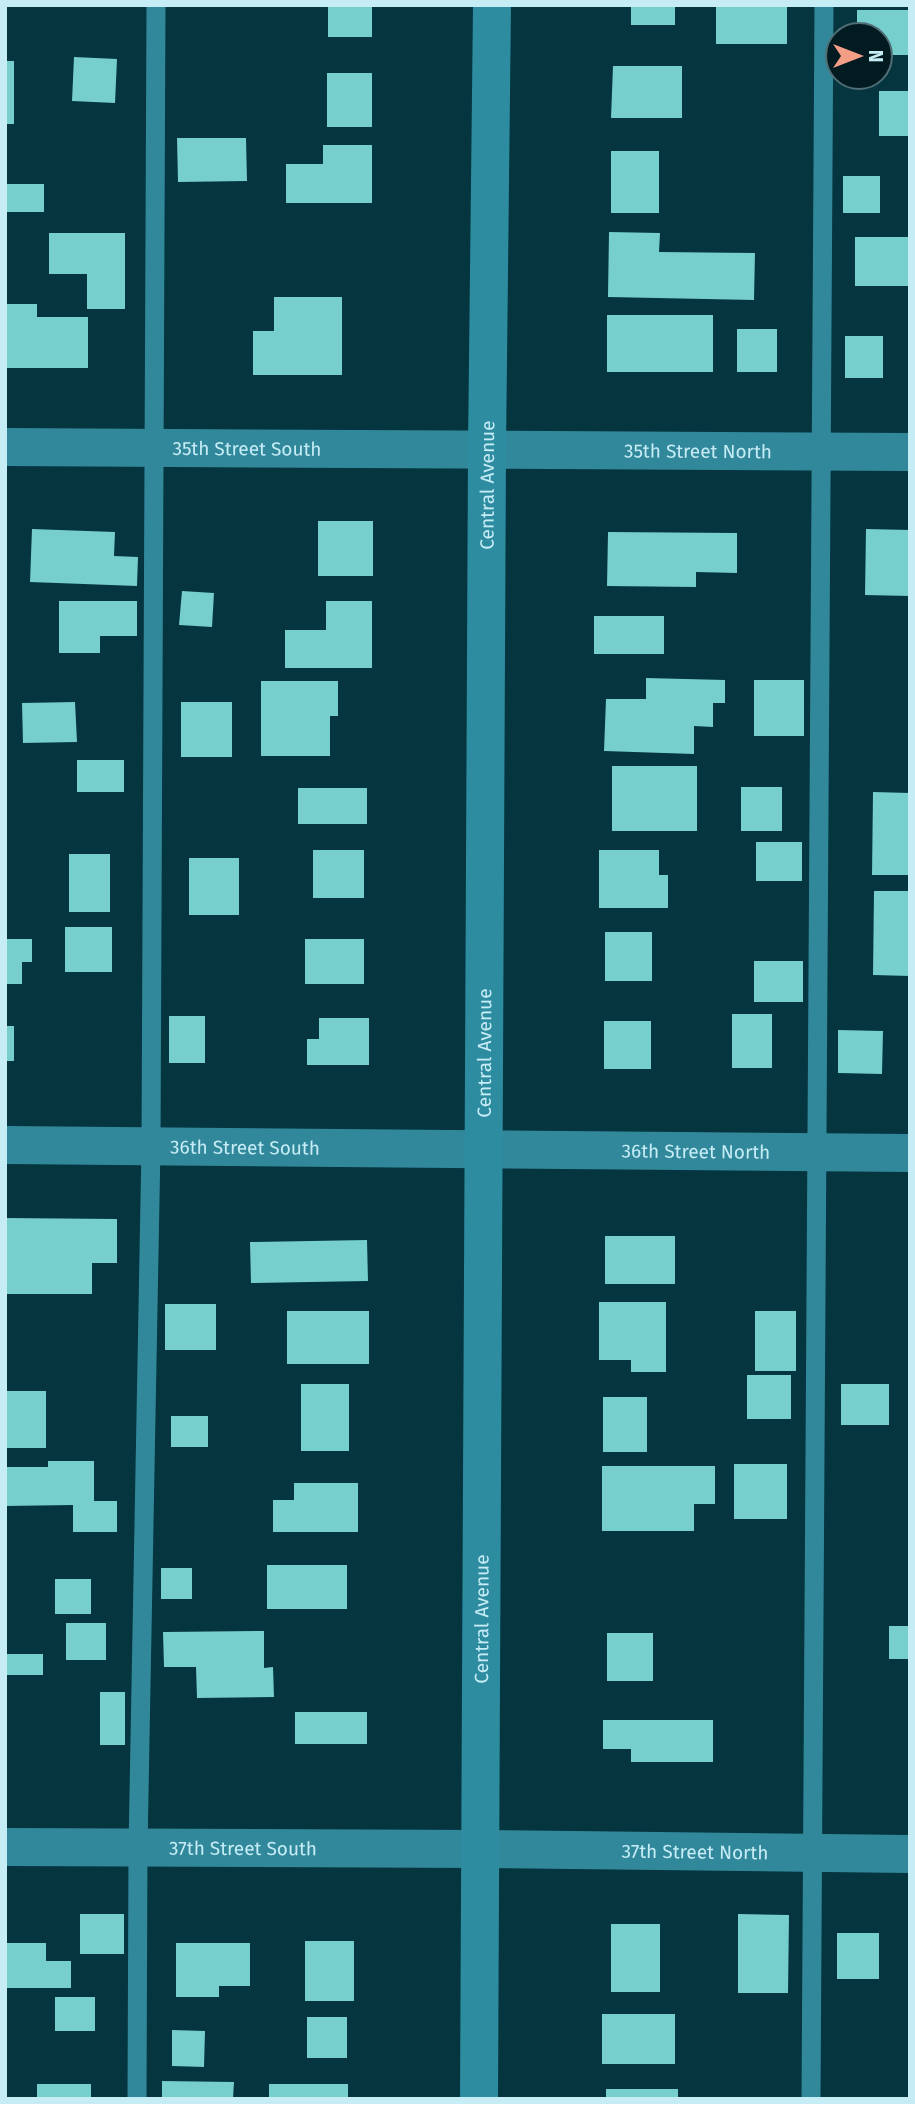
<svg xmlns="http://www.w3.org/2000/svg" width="915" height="2104" viewBox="0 0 915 2104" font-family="'Fira Sans',sans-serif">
  <rect width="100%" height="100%" fill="#05353f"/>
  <g fill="#76cecd">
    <rect x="328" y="5" width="44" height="32"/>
    <rect x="631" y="5" width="44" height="20"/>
    <rect x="716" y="5" width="71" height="39"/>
    <path d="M 857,10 L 910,10 L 910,55 L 880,55 L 880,35 L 857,35 Z"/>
    <path d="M 74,57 L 117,59 L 115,103 L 72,101 Z"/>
    <rect x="5" y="61" width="9" height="63"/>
    <path d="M 613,66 L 682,66 L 682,118 L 611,118 Z"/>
    <rect x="327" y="73" width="45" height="54"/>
    <rect x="879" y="91" width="31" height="45"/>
    <path d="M 177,138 L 246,138 L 247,181 L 178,182 Z"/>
    <path d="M 323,145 L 372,145 L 372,203 L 286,203 L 286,164 L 323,164 Z"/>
    <rect x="611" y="151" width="48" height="62"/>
    <rect x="843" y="176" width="37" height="37"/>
    <rect x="5" y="184" width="39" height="28"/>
    <path d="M 609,232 L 660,233 L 659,252 L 755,253 L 754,300 L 608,297 Z"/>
    <path d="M 49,233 L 125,233 L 125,309 L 87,309 L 87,274 L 49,274 Z"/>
    <rect x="855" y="237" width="53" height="49"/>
    <path d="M 274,297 L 342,297 L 342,375 L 253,375 L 253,331 L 274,331 Z"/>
    <path d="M 5,304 L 37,304 L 37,317 L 88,317 L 88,368 L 5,368 Z"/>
    <rect x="607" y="315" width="106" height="57"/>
    <rect x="737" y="329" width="40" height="43"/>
    <rect x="845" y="336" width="38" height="42"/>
    <rect x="318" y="521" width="55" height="55"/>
    <path d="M 32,529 L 115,532 L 114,556 L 138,557 L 137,586 L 30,582 Z"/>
    <path d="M 866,529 L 910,530 L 910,596 L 865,595 Z"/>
    <path d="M 608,532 L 737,533 L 737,573 L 696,572 L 696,587 L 607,586 Z"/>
    <path d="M 182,591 L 214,593 L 212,627 L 179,625 Z"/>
    <path d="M 59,601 L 137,601 L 137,636 L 100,636 L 100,653 L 59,653 Z"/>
    <path d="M 326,601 L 372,601 L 372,668 L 285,668 L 285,630 L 326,630 Z"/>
    <rect x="594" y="616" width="70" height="38"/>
    <path d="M 646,678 L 725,680 L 725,703 L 713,703 L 713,727 L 694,726 L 694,754 L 604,751 L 606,699 L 646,699 Z"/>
    <rect x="754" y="680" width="50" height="56"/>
    <path d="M 261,681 L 338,681 L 338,716 L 330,716 L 330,756 L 261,756 Z"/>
    <path d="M 75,702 L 77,742 L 23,743 L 22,703 Z"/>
    <rect x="181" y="702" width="51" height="55"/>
    <rect x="77" y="760" width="47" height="32"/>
    <rect x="612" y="766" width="85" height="65"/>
    <rect x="741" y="787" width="41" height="44"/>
    <rect x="298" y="788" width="69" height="36"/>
    <path d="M 873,792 L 910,793 L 910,875 L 872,875 Z"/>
    <rect x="756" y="842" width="46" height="39"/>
    <rect x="313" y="850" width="51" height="48"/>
    <path d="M 599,850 L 659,850 L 659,875 L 668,875 L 668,908 L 599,908 Z"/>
    <rect x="69" y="854" width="41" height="58"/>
    <rect x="189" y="858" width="50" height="57"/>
    <path d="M 874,891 L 910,891 L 910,976 L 873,975 Z"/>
    <rect x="65" y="927" width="47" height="45"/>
    <rect x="605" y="932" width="47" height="49"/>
    <path d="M 5,939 L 32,939 L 32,962 L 22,962 L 22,984 L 5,984 Z"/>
    <rect x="305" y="939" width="59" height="45"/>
    <rect x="754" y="961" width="49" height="41"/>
    <rect x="732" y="1014" width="40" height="54"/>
    <rect x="169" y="1016" width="36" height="47"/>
    <path d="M 319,1018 L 369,1018 L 369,1065 L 307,1065 L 307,1039 L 319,1039 Z"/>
    <rect x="604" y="1021" width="47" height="48"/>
    <rect x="5" y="1026" width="9" height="35"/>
    <path d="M 838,1030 L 883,1031 L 882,1074 L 838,1073 Z"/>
    <path d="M 5,1218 L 117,1219 L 117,1263 L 92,1263 L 92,1294 L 5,1294 Z"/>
    <rect x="605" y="1236" width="70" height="48"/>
    <path d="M 367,1240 L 368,1281 L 251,1283 L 250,1242 Z"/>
    <path d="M 599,1302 L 666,1302 L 666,1372 L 631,1372 L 631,1360 L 599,1360 Z"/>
    <rect x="165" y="1304" width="51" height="46"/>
    <rect x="287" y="1311" width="82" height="53"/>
    <rect x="755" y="1311" width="41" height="60"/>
    <rect x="747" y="1375" width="44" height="44"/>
    <rect x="301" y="1384" width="48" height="67"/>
    <rect x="841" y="1384" width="48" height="41"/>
    <rect x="5" y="1391" width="41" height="57"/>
    <rect x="603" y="1397" width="44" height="55"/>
    <rect x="171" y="1416" width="37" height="31"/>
    <path d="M 48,1461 L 94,1461 L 94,1501 L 117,1501 L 117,1532 L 73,1532 L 73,1505 L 5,1506 L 5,1467 L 48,1467 Z"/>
    <rect x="734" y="1464" width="53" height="55"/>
    <path d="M 602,1466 L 715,1466 L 715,1504 L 694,1504 L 694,1531 L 602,1531 Z"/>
    <path d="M 294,1483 L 358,1483 L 358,1532 L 273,1532 L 273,1500 L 294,1500 Z"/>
    <rect x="267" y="1565" width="80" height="44"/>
    <rect x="161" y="1568" width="31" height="31"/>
    <rect x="55" y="1579" width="36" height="35"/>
    <rect x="66" y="1623" width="40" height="37"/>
    <rect x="889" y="1626" width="21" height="33"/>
    <path d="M 264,1631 L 264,1668 L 273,1667 L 274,1697 L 197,1698 L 196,1667 L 164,1667 L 163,1632 Z"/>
    <rect x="607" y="1633" width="46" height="48"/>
    <rect x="5" y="1654" width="38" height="21"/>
    <rect x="100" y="1692" width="25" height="53"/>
    <rect x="295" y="1712" width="72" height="32"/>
    <path d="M 603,1720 L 713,1720 L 713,1762 L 631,1762 L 631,1749 L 603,1749 Z"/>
    <rect x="80" y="1914" width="44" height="40"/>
    <path d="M 738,1914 L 789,1915 L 788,1993 L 738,1993 Z"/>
    <rect x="611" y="1924" width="49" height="68"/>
    <rect x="837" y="1933" width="42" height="46"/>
    <rect x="305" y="1941" width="49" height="60"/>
    <path d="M 5,1943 L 46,1943 L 46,1961 L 71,1961 L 71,1988 L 5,1988 Z"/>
    <path d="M 176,1943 L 250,1943 L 250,1986 L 219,1986 L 219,1997 L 176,1997 Z"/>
    <rect x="55" y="1997" width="40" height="34"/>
    <rect x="602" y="2014" width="73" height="50"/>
    <rect x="307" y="2017" width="40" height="41"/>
    <path d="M 172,2030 L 205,2031 L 204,2067 L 172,2066 Z"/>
    <path d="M 162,2081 L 234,2082 L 233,2099 L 162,2099 Z"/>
    <rect x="37" y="2084" width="54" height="15"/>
    <rect x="269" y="2084" width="79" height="15"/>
    <rect x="606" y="2089" width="72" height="10"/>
  </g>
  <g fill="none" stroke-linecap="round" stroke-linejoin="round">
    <g stroke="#32889b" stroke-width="19">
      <path d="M 137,2099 L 138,1848 L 151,1146 L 156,5"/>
      <path d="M 811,2099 L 824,5"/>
    </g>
    <g stroke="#32889b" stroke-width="38">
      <path id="s1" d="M 5,447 L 910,452"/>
      <path id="s2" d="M 5,1145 L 910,1153"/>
      <path id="s3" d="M 5,1847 L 481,1849 L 910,1854"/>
    </g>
    <path stroke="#2e8ca0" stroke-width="38" id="s4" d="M 479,2099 L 487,449 L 492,5"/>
  </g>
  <g text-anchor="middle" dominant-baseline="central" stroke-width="7" stroke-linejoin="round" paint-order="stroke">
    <g font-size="19" fill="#c6ecf6" stroke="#021b21">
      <text stroke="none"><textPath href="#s1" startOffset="242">35th Street South</textPath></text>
      <text stroke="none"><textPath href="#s1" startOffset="693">35th Street North</textPath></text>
      <text stroke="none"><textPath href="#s4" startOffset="1614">Central Avenue</textPath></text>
      <text stroke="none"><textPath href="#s4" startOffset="1046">Central Avenue</textPath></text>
      <text stroke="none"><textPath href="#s2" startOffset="240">36th Street South</textPath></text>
      <text stroke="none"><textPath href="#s2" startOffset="691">36th Street North</textPath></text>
      <text stroke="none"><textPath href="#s4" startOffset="480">Central Avenue</textPath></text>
      <text stroke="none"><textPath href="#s3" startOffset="238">37th Street South</textPath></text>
      <text stroke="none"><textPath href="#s3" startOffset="690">37th Street North</textPath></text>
    </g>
  </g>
  <rect width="915" height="2104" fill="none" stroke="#c6ecf6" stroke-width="14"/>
  <g transform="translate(859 56) rotate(90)"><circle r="33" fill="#021b21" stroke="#506f76" stroke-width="2"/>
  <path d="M0-5L12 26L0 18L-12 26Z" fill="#f49e88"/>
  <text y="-10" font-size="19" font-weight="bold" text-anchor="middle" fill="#c6ecf6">N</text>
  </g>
</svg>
